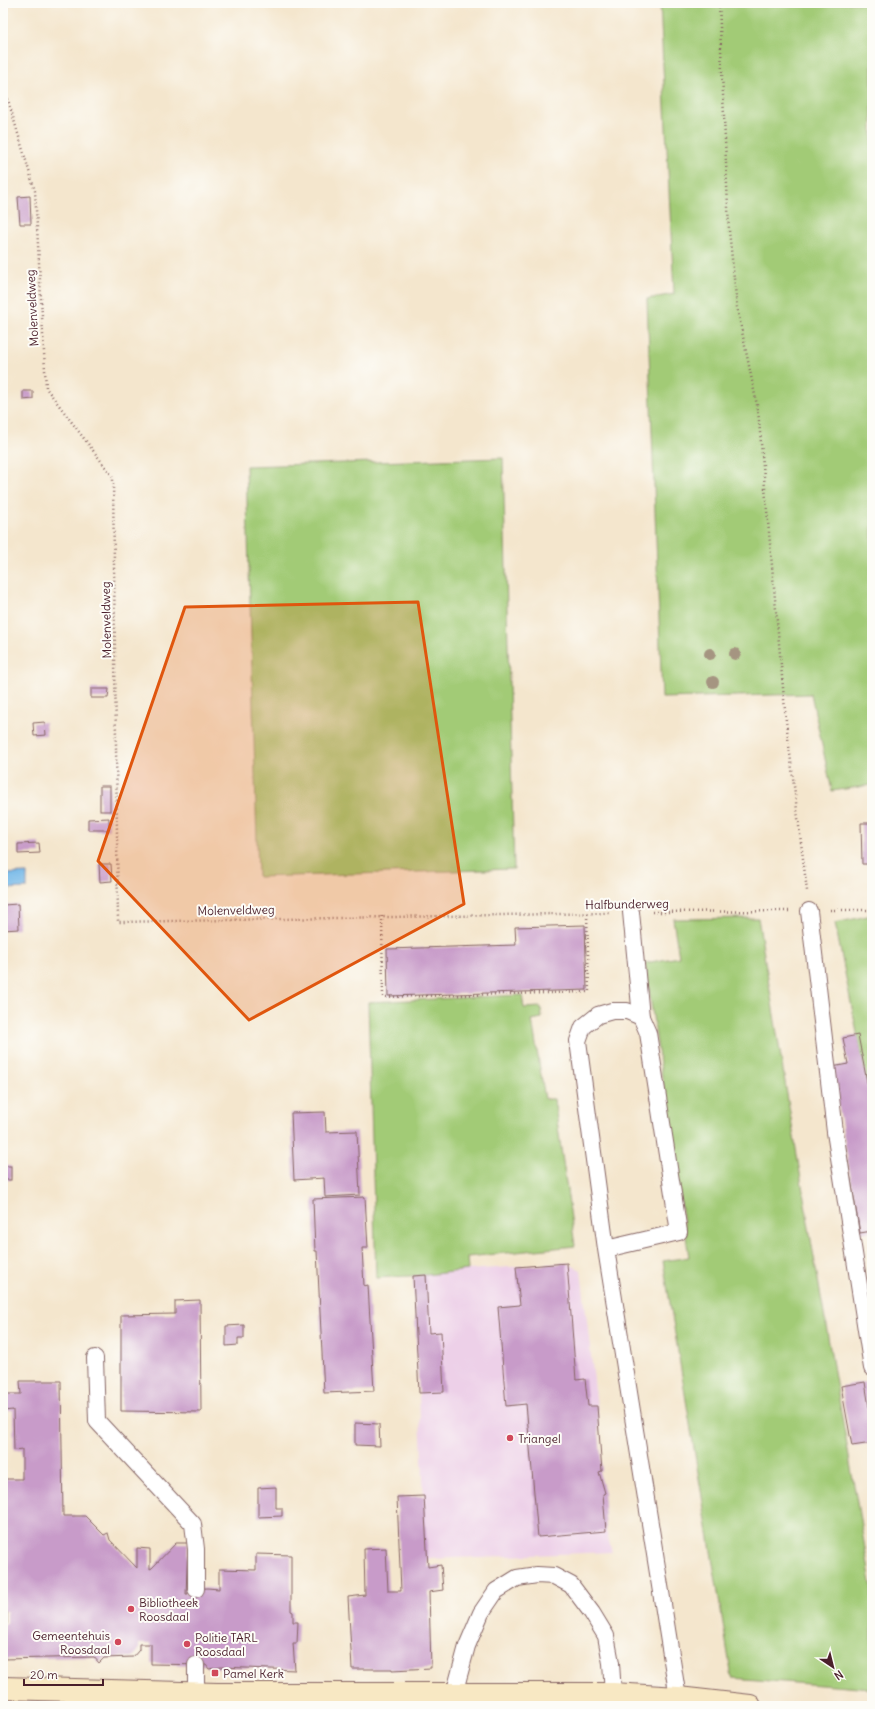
<svg xmlns="http://www.w3.org/2000/svg" width="875" height="1709" viewBox="0 0 875 1709" font-family="Delius,sans-serif">
  <rect width="100%" height="100%" fill="#fdfcf7"/>
  <filter id="ink" filterUnits="userSpaceOnUse"><feTurbulence type="fractalNoise" baseFrequency=".025" numOctaves="2"/><feDisplacementMap in="SourceGraphic" scale="8" xChannelSelector="R" yChannelSelector="G"/><feConvolveMatrix kernelMatrix="1 2 1 2 8 2 1 2 1" color-interpolation-filters="sRGB"/></filter>
  <filter id="wash" filterUnits="userSpaceOnUse"><feTurbulence type="fractalNoise" baseFrequency=".012" numOctaves="4" result="noise"/><feDisplacementMap in="SourceGraphic" scale="16" xChannelSelector="R" yChannelSelector="G"/><feGaussianBlur stdDeviation="0.9" result="paint"/><feColorMatrix in="noise" values="0 0 0 0 0 0 0 0 0 0 0 0 0 0 0 0 0 1.4 0 .05"/><feComposite in="paint" operator="in"/></filter>
  <g filter="url(#wash)">
    <rect width="100%" height="100%" fill="#f4e6cd"/>
    <path fill="#edd0e8" d="M 567,1263 L 581,1270 L 597,1406 L 599,1472 L 605,1493 L 603,1494 L 606,1531 L 612,1552 L 427,1559 L 413,1276 L 468,1270 Z"/>
    <g fill="#a2cb76" stroke="#767550">
      <path d="M 660,3 L 872,3 L 872,785 L 832,791 L 811,694 L 662,698 L 647,299 L 674,294 Z"/>
      <path d="M 503,458 L 514,869 L 258,877 L 246,466 Z"/>
      <path d="M 872,915 L 872,1108 L 835,923 Z"/>
      <path d="M 758,918 L 811,1240 L 872,1588 L 872,1689 L 732,1678 L 663,1261 L 689,1257 L 645,963 L 679,957 L 673,919 Z"/>
      <path d="M 522,995 L 524,1008 L 541,1007 L 542,1018 L 532,1020 L 545,1099 L 554,1099 L 575,1246 L 467,1257 L 468,1270 L 426,1275 L 376,1278 L 368,1002 Z"/>
    </g>
    <path fill="#70b6e7" stroke="#5d6a89" d="M 27,873 L 27,888 L 3,889 L 3,874 Z"/>
    <g id="blocks">
      <g fill="#c89bc9">
        <path d="M 30,196 L 31,224 L 20,224 L 18,197 Z"/>
        <path d="M 23,391 L 33,391 L 33,399 L 23,400 Z"/>
        <path d="M 91,689 L 109,689 L 108,698 L 91,698 Z"/>
        <path d="M 45,722 L 46,735 L 34,736 L 33,723 Z"/>
        <rect x="100" y="786" width="10" height="25"/>
        <path d="M 109,818 L 109,830 L 88,830 L 88,819 Z"/>
        <path d="M 861,823 L 872,823 L 872,864 L 862,864 Z"/>
        <path d="M 39,843 L 40,853 L 18,854 L 18,844 Z"/>
        <path d="M 99,864 L 111,864 L 112,881 L 100,882 Z"/>
        <path d="M 18,904 L 19,929 L 3,930 L 3,905 Z"/>
        <path d="M 585,925 L 587,990 L 388,996 L 387,949 L 516,945 L 515,927 Z"/>
        <path d="M 858,1035 L 872,1108 L 872,1231 L 860,1233 L 832,1067 L 848,1064 L 843,1038 Z"/>
        <path d="M 325,1112 L 326,1132 L 357,1131 L 360,1195 L 325,1197 L 324,1178 L 294,1180 L 291,1113 Z"/>
        <rect x="3" y="1166" width="8" height="14"/>
        <path d="M 365,1197 L 368,1248 L 362,1248 L 364,1286 L 368,1285 L 374,1391 L 324,1393 L 317,1251 L 315,1251 L 313,1199 Z"/>
        <path d="M 567,1263 L 576,1380 L 585,1379 L 588,1406 L 597,1406 L 602,1471 L 599,1472 L 605,1493 L 603,1494 L 606,1531 L 538,1537 L 526,1404 L 506,1406 L 498,1307 L 520,1305 L 516,1267 Z"/>
        <path d="M 426,1275 L 429,1333 L 441,1332 L 444,1392 L 419,1393 L 413,1276 Z"/>
        <path d="M 200,1300 L 201,1412 L 121,1411 L 121,1315 L 175,1314 L 175,1301 Z"/>
        <path d="M 244,1325 L 244,1338 L 238,1338 L 238,1345 L 226,1346 L 226,1326 Z"/>
        <path d="M 20,1381 L 61,1381 L 63,1516 L 85,1516 L 104,1535 L 108,1533 L 110,1540 L 137,1568 L 137,1548 L 150,1549 L 150,1569 L 152,1568 L 176,1543 L 188,1543 L 186,1594 L 188,1594 L 188,1592 L 197,1589 L 207,1588 L 219,1589 L 219,1569 L 256,1570 L 256,1554 L 291,1555 L 291,1611 L 293,1612 L 293,1622 L 298,1622 L 297,1643 L 293,1643 L 295,1670 L 221,1667 L 209,1669 L 206,1665 L 151,1664 L 151,1644 L 139,1644 L 139,1650 L 133,1657 L 104,1658 L 99,1663 L 94,1657 L 3,1659 L 3,1624 L 7,1624 L 7,1612 L 3,1610 L 3,1543 L 5,1543 L 3,1479 L 22,1479 L 22,1449 L 14,1450 L 13,1410 L 3,1411 L 3,1394 L 21,1394 Z"/>
        <path d="M 865,1382 L 872,1426 L 872,1443 L 852,1446 L 841,1386 Z"/>
        <path d="M 355,1423 L 379,1424 L 380,1446 L 355,1445 Z"/>
        <path d="M 276,1487 L 276,1508 L 282,1508 L 282,1516 L 258,1517 L 258,1488 Z"/>
        <path d="M 424,1496 L 428,1567 L 441,1565 L 443,1590 L 429,1592 L 431,1668 L 392,1670 L 392,1669 L 352,1669 L 348,1597 L 365,1595 L 364,1549 L 386,1548 L 388,1591 L 401,1591 L 397,1497 Z"/>
      </g>
    </g>
  </g>
  <g filter="url(#ink)">
    <use href="#blocks" fill-opacity="0" stroke="#866564" stroke-width="1"/>
    <g fill="none" stroke-linecap="round" stroke-linejoin="round">
      <defs>
        <g id="service">
          <path d="M 809,911 L 835,1132 L 872,1368"/>
          <path d="M 631,912 L 641,1017"/>
          <path d="M 606,1249 L 679,1232 L 648,1033 L 641,1017 L 627,1011 L 612,1011 L 598,1015 L 583,1027 L 578,1041 L 606,1249 L 678,1698"/>
          <path d="M 95,1358 L 97,1421 L 193,1524 L 196,1549 L 196,1589"/>
          <path d="M 196,1694 L 196,1665"/>
          <path d="M 454,1694 L 467,1646 L 481,1613 L 496,1591 L 517,1578 L 537,1575 L 554,1576 L 571,1585 L 592,1613 L 606,1636 L 611,1663 L 613,1694"/>
        </g>
        <path id="secondary" d="M 3,1688 L 217,1694 L 613,1694 L 678,1698 L 750,1706"/>
      </defs>
      <use href="#service" stroke="#866564" stroke-width="18"/>
      <use href="#secondary" stroke="#866564" stroke-width="24"/>
      <g stroke="#866564" stroke-width="2.5" stroke-dasharray="1 3" stroke-linecap="butt">
        <path d="M 719,3 L 729,230 L 737,307 L 758,410 L 786,721 L 807,891"/>
        <path d="M 3,83 L 35,191 L 46,388 L 113,477 L 118,922 L 609,913"/>
        <path d="M 830,910 L 872,910"/>
        <path d="M 652,912 L 789,911"/>
        <path d="M 382,916 L 383,997 L 589,992 L 587,913"/>
      </g>
      <use href="#service" stroke="#fff" stroke-width="16"/>
      <use href="#secondary" stroke="#f8e8c3" stroke-width="22"/>
    </g>
    <g fill="#a59581">
      <circle cx="710" cy="654" r="6"/>
      <circle cx="735" cy="654" r="6"/>
      <circle cx="713" cy="682" r="6"/>
    </g>
  </g>
  <path fill="#e0560e" fill-opacity="0.2" stroke="#e0560e" stroke-width="3" stroke-linejoin="round" d="M 418,602 L 464,904 L 249,1020 L 98,861 L 185,607 Z"/>
  <g fill="#d1495b" stroke="#fdfcf7" stroke-width="1.5">
    <circle cx="510" cy="1438" r="4"/>
    <circle cx="131" cy="1609" r="4"/>
    <circle cx="118" cy="1642" r="4"/>
    <circle cx="187" cy="1644" r="4"/>
    <rect x="211" y="1669" width="8" height="8" rx="2"/>
  </g>
  <g text-anchor="middle" dominant-baseline="central" stroke-width="4" stroke-linejoin="round" paint-order="stroke">
    <g font-size="12" fill="#4a1f2b" stroke="#fdfcf7">
      <text transform="translate(32 308) rotate(-93)">Molenveldweg</text>
      <text transform="translate(106 620) rotate(-91)">Molenveldweg</text>
      <text transform="translate(627 904) rotate(-1)">Halfbunderweg</text>
      <text transform="translate(236 910) rotate(-1)">Molenveldweg</text>
    </g>
    <g font-size="12" fill="#4a1f2b" stroke="#fdfcf7" text-anchor="start">
      <text x="518" y="1438">Triangel</text>
      <text x="139" y="1602">Bibliotheek<tspan x="139" dy="14">Roosdaal</tspan></text>
      <text x="110" y="1635" text-anchor="end">Gemeentehuis<tspan x="110" dy="14">Roosdaal</tspan></text>
      <text x="195" y="1637">Politie TARL<tspan x="195" dy="14">Roosdaal</tspan></text>
      <text x="223" y="1673">Pamel Kerk</text>
    </g>
  </g>
  <rect width="875" height="1709" fill="none" stroke="#fdfcf7" stroke-width="16"/>
  <g transform="translate(833 1667) rotate(145)" stroke="#fdfcf7" stroke-width="3" paint-order="stroke">
  <path d="M0-3L7 15L0 10L-7 15Z" fill="#4a1f2b"/>
  <text y="-6" font-size="11" font-weight="bold" text-anchor="middle" fill="#4a1f2b">N</text>
  </g>
  <path d="M24 1679v6h79v-6" fill="none" stroke="#4a1f2b" stroke-width="2"/>
  <text x="30" y="1679" font-size="12" fill="#4a1f2b" stroke="#fdfcf7" stroke-width="3" paint-order="stroke">20 m</text>
</svg>
